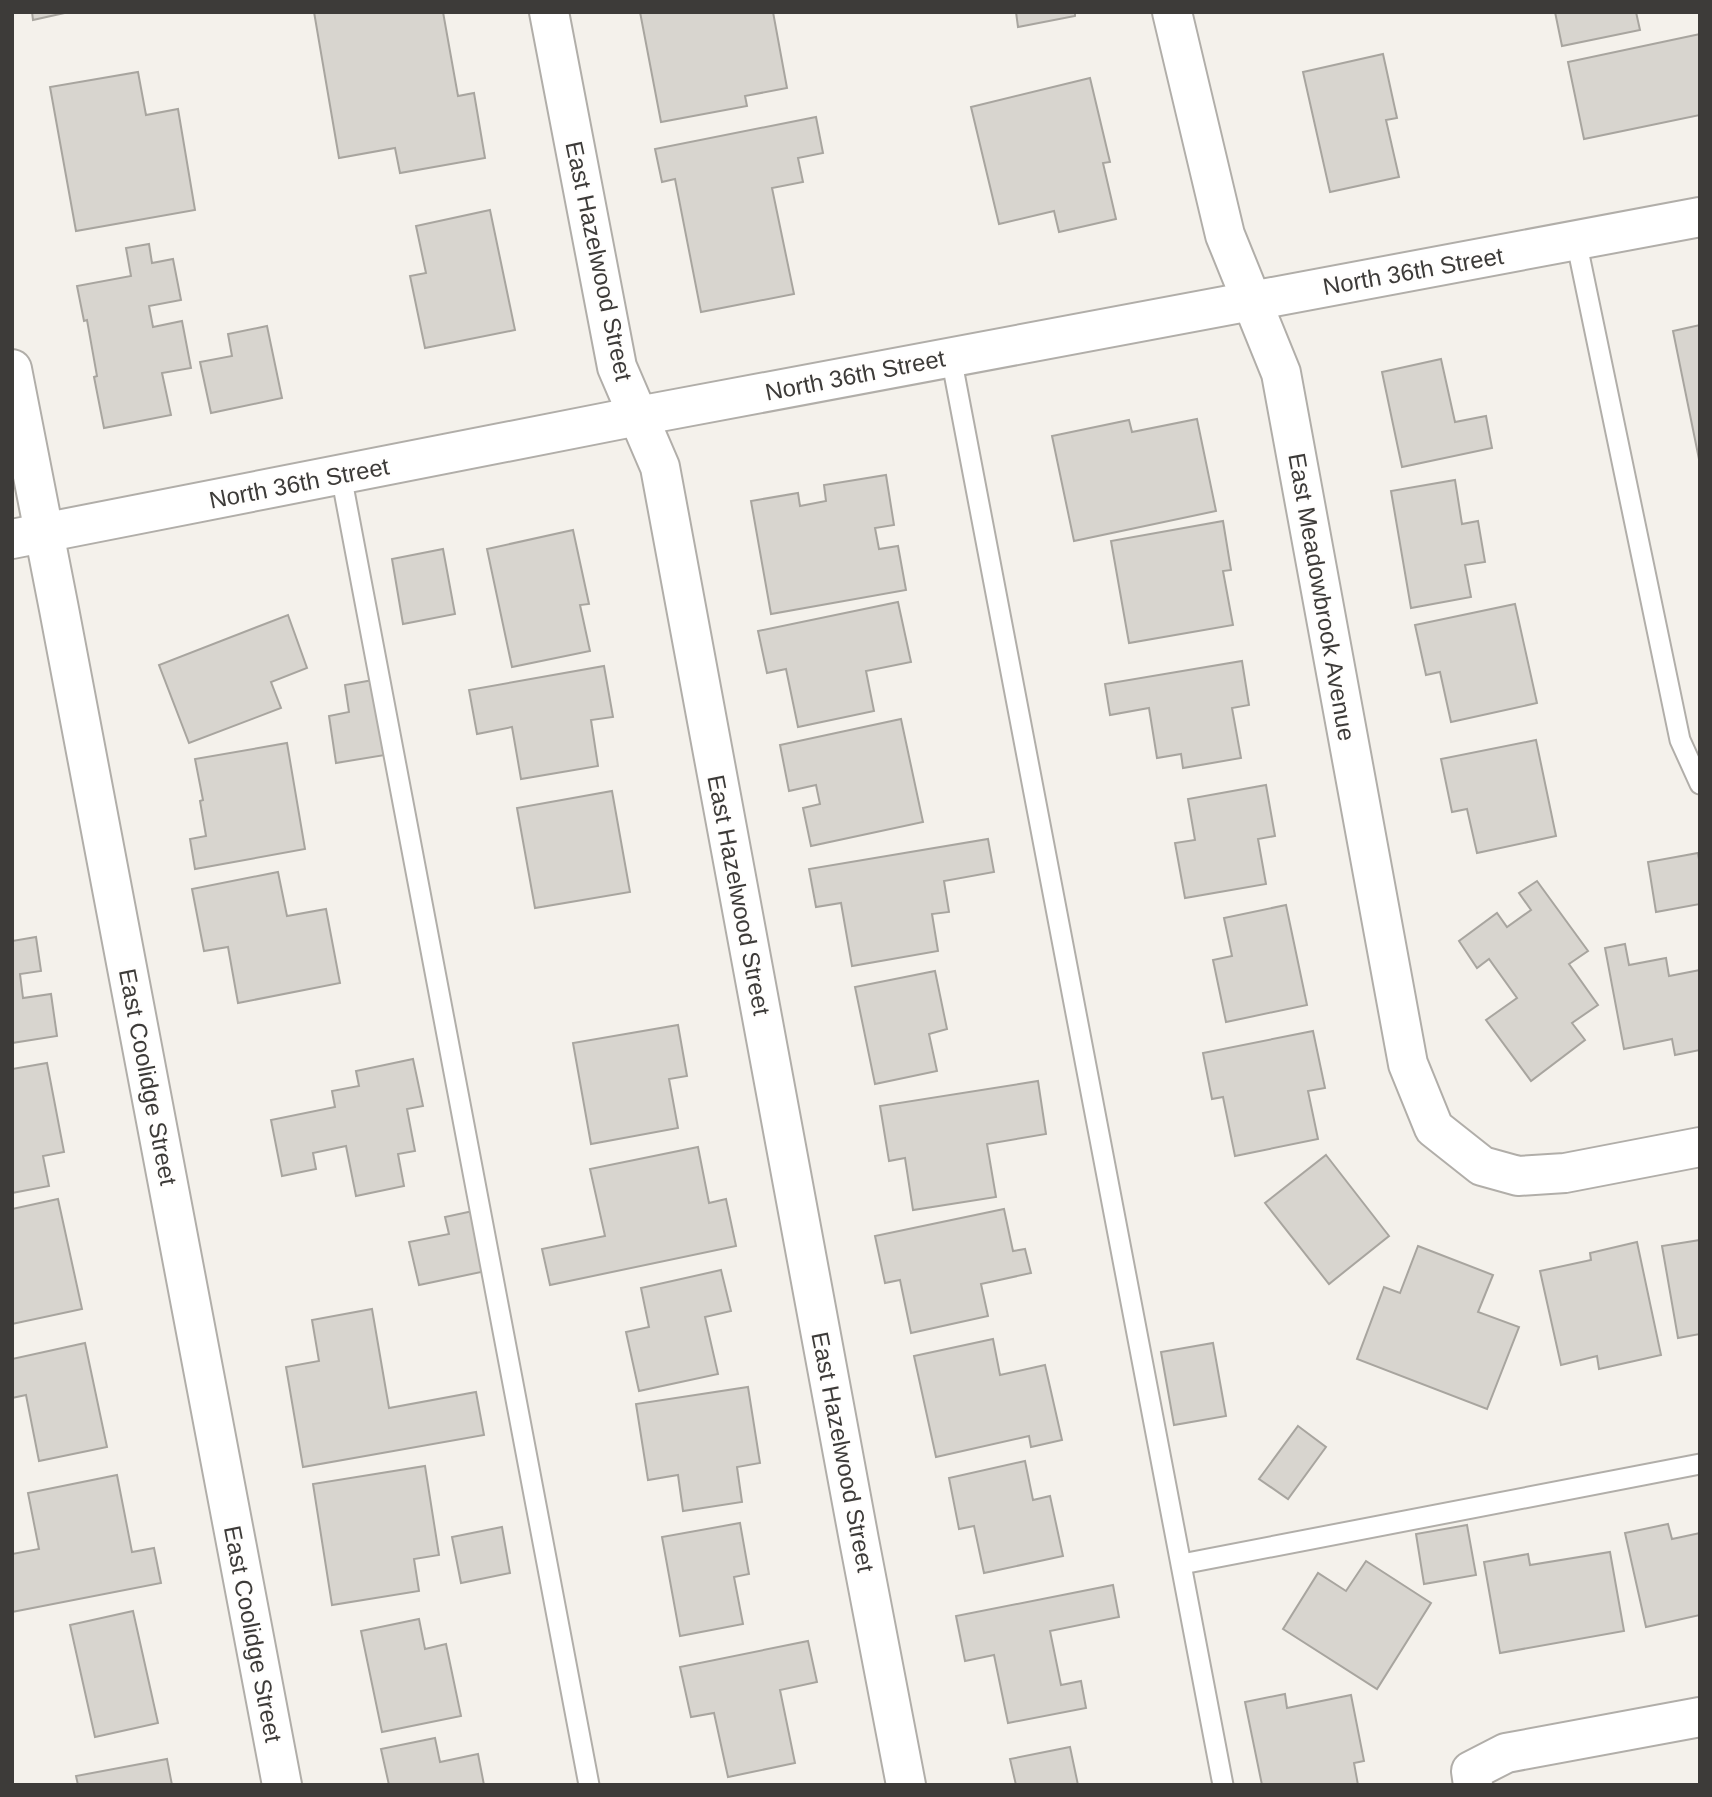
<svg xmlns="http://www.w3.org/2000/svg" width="1712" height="1797" viewBox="0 0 1712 1797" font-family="Helvetica,sans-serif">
  <rect width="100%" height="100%" fill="#f4f1eb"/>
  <g fill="#d8d5cf" stroke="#a8a59f" stroke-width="2">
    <path d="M 32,12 L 69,12 L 33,20 Z"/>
    <path d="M 314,12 L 443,12 L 458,96 L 474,93 L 485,158 L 400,173 L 395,148 L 339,158 Z"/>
    <path d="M 640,12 L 773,12 L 787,88 L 745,96 L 747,106 L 661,122 Z"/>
    <path d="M 1016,12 L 1075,12 L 1075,16 L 1018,27 Z"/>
    <path d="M 1555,12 L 1636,12 L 1640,30 L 1562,46 Z"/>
    <path d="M 1700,34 L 1700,115 L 1584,139 L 1568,62 Z"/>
    <path d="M 1383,54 L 1397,118 L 1386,120 L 1399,177 L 1330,192 L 1303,72 Z"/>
    <path d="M 138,72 L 146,115 L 178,109 L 195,210 L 76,231 L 50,87 Z"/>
    <path d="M 1090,78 L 1110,162 L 1103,163 L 1116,219 L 1059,232 L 1054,211 L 999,224 L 971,107 Z"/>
    <path d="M 816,117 L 823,153 L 798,158 L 803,182 L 772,188 L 794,294 L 701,312 L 675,179 L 662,182 L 655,149 Z"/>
    <path d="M 490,210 L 515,330 L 425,348 L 410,276 L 426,273 L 416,226 Z"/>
    <path d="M 149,244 L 152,263 L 173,259 L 181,300 L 149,306 L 153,327 L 182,321 L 191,368 L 162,373 L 171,415 L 104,428 L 94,377 L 97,376 L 87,320 L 84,321 L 77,286 L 131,276 L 126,248 Z"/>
    <path d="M 1700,325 L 1700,464 L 1673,331 Z"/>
    <path d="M 267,326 L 282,398 L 211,413 L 200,362 L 232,356 L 228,334 Z"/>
    <path d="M 1441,359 L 1455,422 L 1486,416 L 1492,448 L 1402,467 L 1382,372 Z"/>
    <path d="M 1197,419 L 1216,511 L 1074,541 L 1052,436 L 1129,420 L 1132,432 Z"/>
    <path d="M 886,475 L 894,525 L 875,528 L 879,549 L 898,546 L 906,590 L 771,614 L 751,501 L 798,493 L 800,506 L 826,501 L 824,485 Z"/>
    <path d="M 1455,480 L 1462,524 L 1478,521 L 1485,562 L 1465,565 L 1471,597 L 1411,608 L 1391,491 Z"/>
    <path d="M 1223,521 L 1231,570 L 1223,571 L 1233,625 L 1129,643 L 1111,541 Z"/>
    <path d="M 573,530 L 589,604 L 580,605 L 590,651 L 512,667 L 487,549 Z"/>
    <path d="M 443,549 L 455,614 L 403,624 L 392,559 Z"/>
    <path d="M 898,602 L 911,662 L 866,671 L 874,711 L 798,727 L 786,669 L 767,673 L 758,631 Z"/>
    <path d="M 1515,604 L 1537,703 L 1451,722 L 1440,672 L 1426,675 L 1415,625 Z"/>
    <path d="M 288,615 L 307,668 L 271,682 L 281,708 L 189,743 L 159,665 Z"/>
    <path d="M 1242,661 L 1249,705 L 1232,708 L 1241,758 L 1183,768 L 1181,754 L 1157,758 L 1149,708 L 1110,715 L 1105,684 Z"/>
    <path d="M 604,666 L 613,717 L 591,720 L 598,766 L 521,779 L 512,727 L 477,734 L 469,690 Z"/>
    <path d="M 373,680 L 385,755 L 336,763 L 329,716 L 349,712 L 345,685 Z"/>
    <path d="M 901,719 L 923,822 L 811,846 L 803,808 L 820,804 L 816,785 L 789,791 L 780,745 Z"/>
    <path d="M 1536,740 L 1556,836 L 1477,853 L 1467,809 L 1452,812 L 1441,759 Z"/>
    <path d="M 287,743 L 305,849 L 195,869 L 190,839 L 206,836 L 200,801 L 203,800 L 195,759 Z"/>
    <path d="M 1266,785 L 1275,836 L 1258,839 L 1266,884 L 1185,898 L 1175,843 L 1195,840 L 1188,799 Z"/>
    <path d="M 612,791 L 630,892 L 535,908 L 517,808 Z"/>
    <path d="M 988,839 L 994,872 L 944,881 L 949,912 L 932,914 L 938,951 L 852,966 L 841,903 L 816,907 L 809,869 Z"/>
    <path d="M 1698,853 L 1700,865 L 1700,904 L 1656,912 L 1648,862 Z"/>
    <path d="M 278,872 L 287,916 L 326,909 L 340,983 L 238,1003 L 228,947 L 204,951 L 192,889 Z"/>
    <path d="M 1537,881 L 1588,951 L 1569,964 L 1598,1005 L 1572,1023 L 1585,1040 L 1531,1081 L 1486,1020 L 1517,998 L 1489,959 L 1477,968 L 1459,941 L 1497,913 L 1507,927 L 1531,910 L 1519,893 Z"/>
    <path d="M 1286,905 L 1307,1005 L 1226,1022 L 1213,960 L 1232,956 L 1224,918 Z"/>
    <path d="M 36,937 L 41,971 L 20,974 L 23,998 L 51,994 L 57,1036 L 12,1043 L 12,941 Z"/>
    <path d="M 1625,944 L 1629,965 L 1666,958 L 1669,976 L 1700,970 L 1700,1050 L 1675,1055 L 1672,1039 L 1624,1049 L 1605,948 Z"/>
    <path d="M 935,971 L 947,1029 L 929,1034 L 937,1071 L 875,1084 L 855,987 Z"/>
    <path d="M 678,1025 L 687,1076 L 669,1079 L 678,1128 L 591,1144 L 573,1043 Z"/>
    <path d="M 1313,1031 L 1325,1088 L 1308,1091 L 1318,1139 L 1235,1156 L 1223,1097 L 1212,1099 L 1203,1053 Z"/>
    <path d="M 413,1059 L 423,1106 L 407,1109 L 415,1151 L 398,1154 L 404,1186 L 356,1196 L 346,1146 L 313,1153 L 316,1169 L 282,1176 L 271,1120 L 335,1107 L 332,1091 L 359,1086 L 356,1071 Z"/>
    <path d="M 47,1063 L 64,1152 L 43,1156 L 49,1186 L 12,1193 L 12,1069 Z"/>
    <path d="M 1038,1081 L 1046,1134 L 987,1144 L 996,1197 L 913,1210 L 905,1158 L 889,1161 L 880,1106 Z"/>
    <path d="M 698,1147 L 709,1203 L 726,1199 L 736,1246 L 550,1285 L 542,1249 L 605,1236 L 590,1169 Z"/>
    <path d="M 1326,1155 L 1389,1236 L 1329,1284 L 1265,1203 Z"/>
    <path d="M 58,1199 L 82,1309 L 12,1324 L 12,1209 Z"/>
    <path d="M 1004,1209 L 1013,1251 L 1025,1249 L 1031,1273 L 981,1284 L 988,1316 L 911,1333 L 900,1280 L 885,1283 L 875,1236 Z"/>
    <path d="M 473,1211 L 486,1271 L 419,1285 L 409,1242 L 449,1234 L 445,1217 Z"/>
    <path d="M 1700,1240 L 1700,1334 L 1678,1338 L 1662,1246 Z"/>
    <path d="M 1637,1242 L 1661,1355 L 1599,1369 L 1597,1356 L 1561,1365 L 1540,1271 L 1591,1260 L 1590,1253 Z"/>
    <path d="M 1418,1246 L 1493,1275 L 1478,1312 L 1519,1327 L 1487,1409 L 1357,1359 L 1384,1287 L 1400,1293 Z"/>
    <path d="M 721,1270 L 731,1311 L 705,1317 L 718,1374 L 639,1391 L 626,1332 L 649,1327 L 641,1288 Z"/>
    <path d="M 372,1309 L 389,1408 L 476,1392 L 484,1435 L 303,1467 L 286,1367 L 319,1361 L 312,1320 Z"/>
    <path d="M 993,1339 L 1000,1375 L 1045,1365 L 1062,1440 L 1031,1447 L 1029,1436 L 936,1457 L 914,1356 Z"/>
    <path d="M 85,1343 L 107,1447 L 39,1461 L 26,1395 L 12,1398 L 12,1359 Z"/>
    <path d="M 1213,1343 L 1226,1416 L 1174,1425 L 1161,1352 Z"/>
    <path d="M 748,1387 L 760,1463 L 737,1467 L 742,1502 L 683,1511 L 678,1475 L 648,1480 L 636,1404 Z"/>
    <path d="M 1298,1426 L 1326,1447 L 1288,1499 L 1259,1479 Z"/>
    <path d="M 1025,1461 L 1033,1500 L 1050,1496 L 1063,1556 L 984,1573 L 974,1526 L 959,1529 L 949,1478 Z"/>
    <path d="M 425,1466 L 439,1555 L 414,1559 L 419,1591 L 332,1605 L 313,1484 Z"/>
    <path d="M 117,1475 L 132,1552 L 154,1548 L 161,1583 L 12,1612 L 12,1554 L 39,1549 L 28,1493 Z"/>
    <path d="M 740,1523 L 749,1574 L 734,1577 L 743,1624 L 680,1636 L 662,1537 Z"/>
    <path d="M 1668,1524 L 1672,1539 L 1700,1533 L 1700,1615 L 1646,1627 L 1625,1533 Z"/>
    <path d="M 1467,1525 L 1476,1575 L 1424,1584 L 1416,1534 Z"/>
    <path d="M 502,1527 L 510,1573 L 461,1583 L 452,1537 Z"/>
    <path d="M 1610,1552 L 1624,1631 L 1500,1653 L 1484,1562 L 1528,1554 L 1530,1565 Z"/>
    <path d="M 1366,1561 L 1431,1603 L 1377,1689 L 1283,1629 L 1318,1573 L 1346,1591 Z"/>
    <path d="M 1113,1585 L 1119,1617 L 1050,1631 L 1061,1685 L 1081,1681 L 1086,1708 L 1008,1723 L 994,1655 L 965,1661 L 956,1616 Z"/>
    <path d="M 133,1611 L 158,1723 L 95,1737 L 70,1625 Z"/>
    <path d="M 419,1619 L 425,1649 L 446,1644 L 461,1716 L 382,1732 L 361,1631 Z"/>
    <path d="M 808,1641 L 817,1682 L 780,1690 L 795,1763 L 728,1777 L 714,1713 L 691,1717 L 680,1667 Z"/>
    <path d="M 1285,1694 L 1287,1708 L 1351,1695 L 1364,1761 L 1354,1763 L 1358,1785 L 1262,1785 L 1245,1702 Z"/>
    <path d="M 435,1738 L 440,1762 L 478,1754 L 484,1785 L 389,1785 L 381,1749 Z"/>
    <path d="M 1070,1747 L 1078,1785 L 1016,1785 L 1010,1759 Z"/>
    <path d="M 167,1759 L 172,1785 L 78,1785 L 76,1776 Z"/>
  </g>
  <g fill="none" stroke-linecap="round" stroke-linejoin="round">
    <defs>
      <g id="lane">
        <path d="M 1576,240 L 1680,740 L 1700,784"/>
        <path d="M 951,357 L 1223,1785"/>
        <path d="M 341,475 L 589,1785"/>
        <path d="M 1182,1564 L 1700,1464"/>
      </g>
      <g id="street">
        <path d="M 549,12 L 617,367 L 660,467 L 859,1540 L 906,1785"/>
        <path d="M 1172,12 L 1225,235 L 1281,373 L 1408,1064 L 1434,1128 L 1482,1166 L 1518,1176 L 1565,1173 L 1700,1147"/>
        <path d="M 12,369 L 59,609 L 282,1785"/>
        <path d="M 1473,1785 L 1471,1771 L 1506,1753 L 1700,1717"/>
      </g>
      <path id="secondary" d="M 12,539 L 638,416 L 1700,217"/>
    </defs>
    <use href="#lane" stroke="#b1aea9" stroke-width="23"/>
    <use href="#street" stroke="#b1aea9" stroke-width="42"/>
    <use href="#secondary" stroke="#b1aea9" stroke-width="42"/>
    <use href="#lane" stroke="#fff" stroke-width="19"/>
    <use href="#street" stroke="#fff" stroke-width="38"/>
    <use href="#secondary" stroke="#fff" stroke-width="38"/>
  </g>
  <g text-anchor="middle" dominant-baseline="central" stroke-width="5" stroke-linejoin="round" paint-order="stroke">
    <g font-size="24" fill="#3d3b39" stroke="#fffefd">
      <text transform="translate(599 261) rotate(78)">East Hazelwood Street</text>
      <text transform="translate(1413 271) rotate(-10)">North 36th Street</text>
      <text transform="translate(855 375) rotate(-11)">North 36th Street</text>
      <text transform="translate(299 483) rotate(-11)">North 36th Street</text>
      <text transform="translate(1322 597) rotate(80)">East Meadowbrook Avenue</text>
      <text transform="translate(739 895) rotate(79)">East Hazelwood Street</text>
      <text transform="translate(148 1077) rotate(79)">East Coolidge Street</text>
      <text transform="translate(843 1452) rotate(79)">East Hazelwood Street</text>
      <text transform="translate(253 1634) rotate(79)">East Coolidge Street</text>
    </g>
  </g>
  <rect width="1712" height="1797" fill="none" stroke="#3d3b39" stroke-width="28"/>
</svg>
